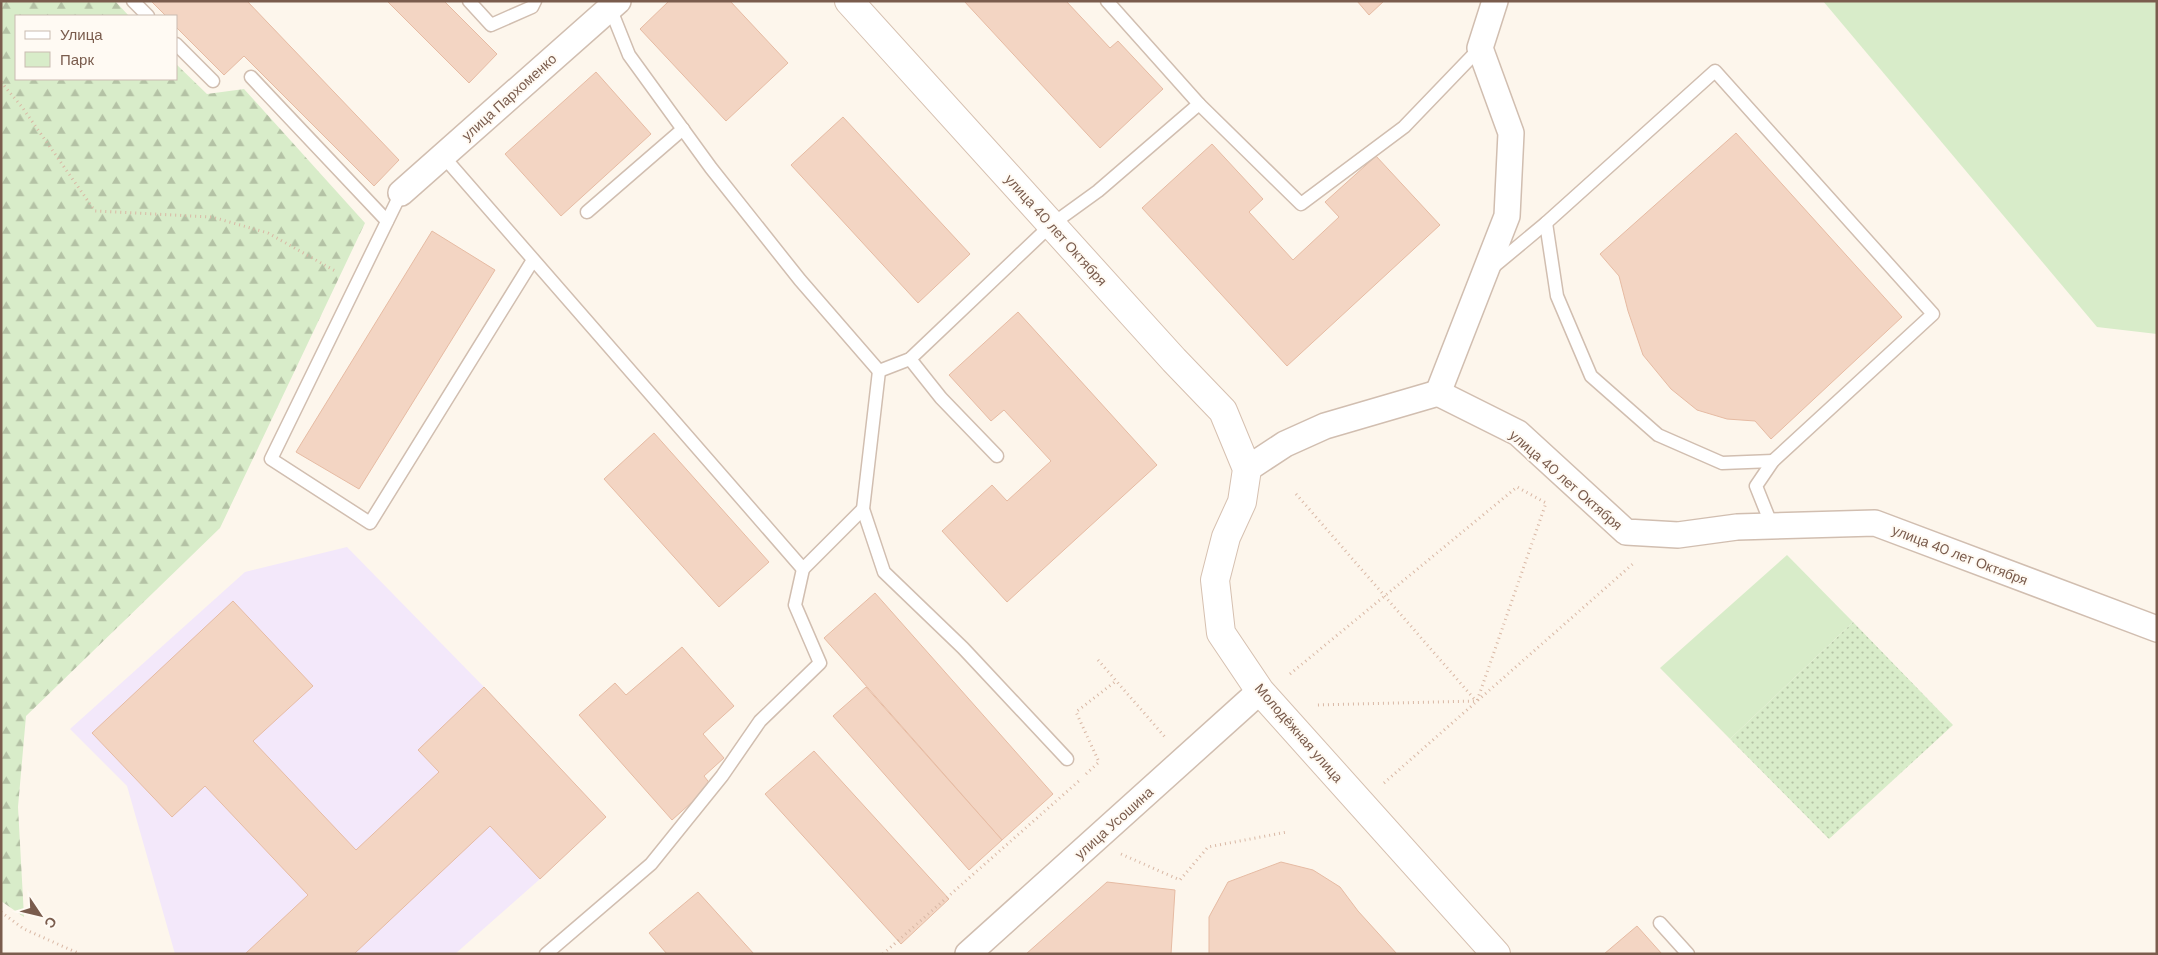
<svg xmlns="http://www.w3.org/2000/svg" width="2158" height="955" viewBox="0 0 2158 955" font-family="'DM Sans',sans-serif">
  <defs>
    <pattern id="green-dots" width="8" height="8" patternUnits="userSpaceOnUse" patternTransform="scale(1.25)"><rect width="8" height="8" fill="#d8ecc9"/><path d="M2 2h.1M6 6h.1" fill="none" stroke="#b4c2a5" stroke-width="1.8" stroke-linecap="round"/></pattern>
    <pattern id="forest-firs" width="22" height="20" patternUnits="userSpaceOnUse" patternTransform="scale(1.25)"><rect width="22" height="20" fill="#d8ecc9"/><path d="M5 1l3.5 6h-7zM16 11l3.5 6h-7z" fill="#b4c2a5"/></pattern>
  </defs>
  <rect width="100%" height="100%" fill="#fdf6ec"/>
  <path fill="#f3e8fa" d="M 347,547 L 484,687 L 606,817 L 540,879 L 455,954 L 175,954 L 127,786 L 70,729 L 245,572 Z"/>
  <path fill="url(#green-dots)" d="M 1853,622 L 1953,725 L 1829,839 L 1730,739 Z"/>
  <path fill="url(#forest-firs)" d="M 1,1 L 115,1 L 129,16 L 16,16 L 16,79 L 176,79 L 176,64 L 207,94 L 244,89 L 365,223 L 220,528 L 26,716 L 18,807 L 24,917 L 1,901 Z"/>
  <g fill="#d8ecc9">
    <path d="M 1823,1 L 2157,1 L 2157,334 L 2097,327 Z"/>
    <path d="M 1787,555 L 1853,622 L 1730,739 L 1660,668 Z"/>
  </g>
  <g fill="#f3d5c3" stroke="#e6bba3">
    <path d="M 151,1 L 247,1 L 399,160 L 374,186 L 244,56 L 224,75 L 176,27 L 176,16 L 166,16 Z"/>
    <path d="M 387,1 L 444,1 L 497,54 L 469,83 Z"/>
    <path d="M 669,1 L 730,1 L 788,63 L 726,121 L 640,29 Z"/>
    <path d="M 964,1 L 1066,1 L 1110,48 L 1118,41 L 1163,89 L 1100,148 Z"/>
    <path d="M 1357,1 L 1384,1 L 1369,15 Z"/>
    <path d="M 596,72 L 651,134 L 561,216 L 505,154 Z"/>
    <path d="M 843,117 L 970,254 L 918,303 L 791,165 Z"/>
    <path d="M 1736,133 L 1902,317 L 1771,439 L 1755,421 L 1727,419 L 1697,410 L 1671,389 L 1643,355 L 1628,311 L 1619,276 L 1600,254 Z"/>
    <path d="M 1212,144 L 1263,199 L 1249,212 L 1293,260 L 1339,217 L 1325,202 L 1376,156 L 1440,225 L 1287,366 L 1142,208 Z"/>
    <path d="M 432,231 L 495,270 L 359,489 L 296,452 Z"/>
    <path d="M 1018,312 L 1157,465 L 1007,602 L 942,531 L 992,485 L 1007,501 L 1051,461 L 1004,410 L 991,421 L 949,375 Z"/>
    <path d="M 654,433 L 769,562 L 719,607 L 604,479 Z"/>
    <path d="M 875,593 L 1053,794 L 1002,840 L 824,638 Z"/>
    <path d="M 233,601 L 313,686 L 253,741 L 356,850 L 439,772 L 418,750 L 484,687 L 606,817 L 540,879 L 490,826 L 354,954 L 245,954 L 308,895 L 205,786 L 172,817 L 92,733 Z"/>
    <path d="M 682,647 L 734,706 L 703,734 L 724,758 L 704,776 L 711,785 L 672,820 L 579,715 L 615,683 L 626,695 Z"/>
    <path d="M 866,687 L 1002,840 L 969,870 L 833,716 Z"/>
    <path d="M 814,751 L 949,899 L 901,944 L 765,794 Z"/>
    <path d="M 1281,862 L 1313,870 L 1340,887 L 1358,911 L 1397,954 L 1209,954 L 1209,917 L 1228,882 Z"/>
    <path d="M 1107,882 L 1175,890 L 1171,954 L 1026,954 Z"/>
    <path d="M 698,892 L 754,954 L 667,954 L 649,933 Z"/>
    <path d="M 1637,926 L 1662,954 L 1604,954 Z"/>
  </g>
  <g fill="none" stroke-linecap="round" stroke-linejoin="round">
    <defs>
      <g id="lane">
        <path d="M 133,1 L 148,16"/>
        <path d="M 469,1 L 491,25 L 532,7 L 535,1"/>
        <path d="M 1107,1 L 1199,104"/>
        <path d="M 609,5 L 629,55 L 711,168 L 800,280 L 879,371 L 910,359 L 1051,225 L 1098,191 L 1199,104 L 1301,204 L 1404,127 L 1480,48"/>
        <path d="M 176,44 L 213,81"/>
        <path d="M 251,77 L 387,221"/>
        <path d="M 443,156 L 803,569 L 863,509"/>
        <path d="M 401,193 L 271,459 L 370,523 L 533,260"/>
        <path d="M 587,212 L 683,129"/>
        <path d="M 1546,223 L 1557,296 L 1591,376 L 1658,435 L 1722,463 L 1773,461"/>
        <path d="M 1492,268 L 1546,223 L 1715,71 L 1933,314 L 1773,461 L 1756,486 L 1772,526"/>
        <path d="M 910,359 L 941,398 L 997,456"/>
        <path d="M 879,371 L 863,509 L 884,572 L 963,648 L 1067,759"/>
        <path d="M 1660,923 L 1688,954"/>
        <path d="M 546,954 L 651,864 L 722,776 L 760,721 L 820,663 L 795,605 L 803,569"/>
      </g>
      <g id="street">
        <path d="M 401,193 L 618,1"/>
        <path d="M 1438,393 L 1518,433 L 1626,532 L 1678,535 L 1737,527 L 1875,523 L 2157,629"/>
        <path d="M 1438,393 L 1507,216 L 1511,133 L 1480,48 L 1495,1"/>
        <path d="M 1247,469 L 1285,444 L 1325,426 L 1438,393"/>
        <path d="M 968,954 L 1260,691"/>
      </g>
      <path id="secondary" d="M 849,1 L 1174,360 L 1223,411 L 1247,469 L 1242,502 L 1226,537 L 1215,580 L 1221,633 L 1260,691 L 1496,954"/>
    </defs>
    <use href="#lane" stroke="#d1beb0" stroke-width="15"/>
    <use href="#street" stroke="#d1beb0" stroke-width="28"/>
    <use href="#secondary" stroke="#d6c0b0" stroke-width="30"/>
    <g stroke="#d9b8a5" stroke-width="3" stroke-dasharray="1 4" stroke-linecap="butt">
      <path d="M 1,82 L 22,107 L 95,211 L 212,217 L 268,233 L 337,272"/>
      <path d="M 1296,494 L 1476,701"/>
      <path d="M 1098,660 L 1165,737"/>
      <path d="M 1290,674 L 1517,487 L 1546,503 L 1477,701 L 1317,705"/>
      <path d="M 1086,774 L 1099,762 L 1076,712 L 1116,681"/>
      <path d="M 1384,783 L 1635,562"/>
      <path d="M 1121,854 L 1180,880 L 1208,847 L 1287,832"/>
      <path d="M 1,912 L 24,929 L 80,954"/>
      <path d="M 883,954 L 1080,780"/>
    </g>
    <use href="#lane" stroke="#fff" stroke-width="12"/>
    <use href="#street" stroke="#fff" stroke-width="25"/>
    <use href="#secondary" stroke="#fff" stroke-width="28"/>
  </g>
  <g text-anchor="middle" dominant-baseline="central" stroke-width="4" stroke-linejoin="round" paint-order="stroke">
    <g font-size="14" fill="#7a5c4d" stroke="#fffaf3">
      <text transform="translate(509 97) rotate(-42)">улица Пархоменко</text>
      <text transform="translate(1056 230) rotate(48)">улица 40 лет Октября</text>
      <text transform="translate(1566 480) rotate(41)">улица 40 лет Октября</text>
      <text transform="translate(1960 555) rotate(21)">улица 40 лет Октября</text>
      <text transform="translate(1299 733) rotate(49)">Молодёжная улица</text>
      <text transform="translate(1114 823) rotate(-42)">улица Усошина</text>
    </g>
  </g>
  <rect width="2158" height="955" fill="none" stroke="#7a5c4d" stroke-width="5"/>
  <rect x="15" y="15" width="162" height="65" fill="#fffaf3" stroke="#cabbb1"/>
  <rect x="25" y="31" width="25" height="8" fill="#ffffff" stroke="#cabbb1"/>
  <text x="60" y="40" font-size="15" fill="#7a5c4d">Улица</text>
  <rect x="25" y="52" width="25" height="15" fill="#d8ecc9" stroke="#cabbb1"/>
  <text x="60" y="65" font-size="15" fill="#7a5c4d">Парк</text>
  <g transform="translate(40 915) rotate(125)" stroke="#fffaf3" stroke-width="4" paint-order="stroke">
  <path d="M0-4L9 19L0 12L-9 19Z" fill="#7a5c4d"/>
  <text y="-8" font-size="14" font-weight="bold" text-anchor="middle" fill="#7a5c4d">С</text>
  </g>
</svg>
